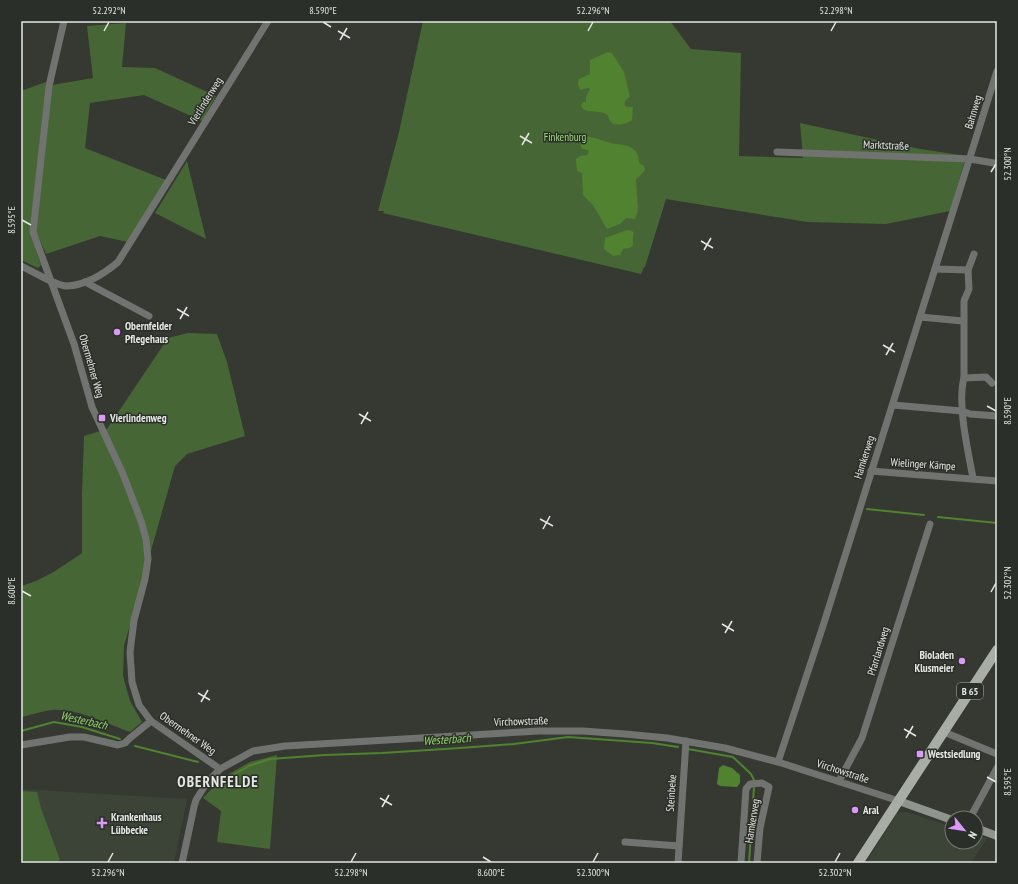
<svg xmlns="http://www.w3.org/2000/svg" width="1018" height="884" viewBox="0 0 1018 884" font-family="'PT Sans Narrow',sans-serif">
  <rect width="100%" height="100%" fill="#353932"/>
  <g fill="#3c4438">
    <path d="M 21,789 L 187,799 L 174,863 L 21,863 Z"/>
    <path d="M 907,812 L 952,827 L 952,842 L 976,842 L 976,835 L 987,838 L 971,863 L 866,863 L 897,813 Z"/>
  </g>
  <g fill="#476635">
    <path d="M 423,21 L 670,21 L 691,49 L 741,53 L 739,156 L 803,158 L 800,123 L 920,149 L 967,156 L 964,163 L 950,211 L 886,224 L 807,222 L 666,199 L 645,267 L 644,267 L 641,274 L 383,213 L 384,211 L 378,211 L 399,132 Z"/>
    <path d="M 126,23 L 122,67 L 155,68 L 216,96 L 202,121 L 144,95 L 90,103 L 85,148 L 166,180 L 128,242 L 100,236 L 46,254 L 36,232 L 52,85 L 93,78 L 87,26 Z"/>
    <path d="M 46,82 L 30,233 L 41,265 L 38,268 L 21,260 L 21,91 Z"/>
    <path d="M 187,161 L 206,239 L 155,213 Z"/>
    <path d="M 188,333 L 217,334 L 227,362 L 245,436 L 187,454 L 175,466 L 124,646 L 123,676 L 130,701 L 142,722 L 130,732 C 107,724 77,708 52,710 C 42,711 31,715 21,717 L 21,586 C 44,580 63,566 82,553 L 82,494 L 84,436 L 107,429 L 168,338 Z"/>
    <path d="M 277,755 L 270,849 L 217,842 L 221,811 L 203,798 L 222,778 L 250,762 Z"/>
    <path d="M 21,791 L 37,792 L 41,808 L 60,860 L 56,863 L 21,863 Z"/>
  </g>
  <g fill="#50822f">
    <path d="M 608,52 L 612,53 L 624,72 L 630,97 C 626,99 624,101 625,106 L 627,107 L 633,107 L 632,120 C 628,124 615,127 611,122 C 608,119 610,116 606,114 C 598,109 583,115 581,105 L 583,102 L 586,102 L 586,97 L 590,89 L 588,88 L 580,90 L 578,84 L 579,79 L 590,74 L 590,60 Z"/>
    <path d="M 583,136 C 593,137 601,140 611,143 C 619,145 627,144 633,149 C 638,152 639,157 639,163 L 644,166 L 645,170 L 636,180 L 638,210 L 635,219 L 626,218 L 620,224 L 607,229 L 593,205 L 583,195 L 582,173 L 577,171 L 576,159 L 580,156 L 587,155 L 589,152 L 588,150 L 582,149 C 580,144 579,140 583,136 Z"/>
    <path d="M 627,230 L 632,231 L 634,233 C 630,243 639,247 623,249 L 620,255 L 613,256 L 604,249 L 605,238 Z"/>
    <path d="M 723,765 L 732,768 L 740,775 L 740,783 L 737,787 L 720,786 L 717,784 L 719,768 Z"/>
  </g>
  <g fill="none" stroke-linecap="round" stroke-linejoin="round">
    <g stroke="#50822f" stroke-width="2">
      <path d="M 867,509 L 924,515"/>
      <path d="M 938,517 L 997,523"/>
      <path d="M 21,731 L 54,722 L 82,727 L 120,739"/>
      <path d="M 135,746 L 198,762"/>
      <path d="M 688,749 L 733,757 L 751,774 L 754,780"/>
      <path d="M 222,781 L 249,766 L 270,759 L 325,755 L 382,753 L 460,748 L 514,744 L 568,737 L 652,743 L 678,747"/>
      <path d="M 749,863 L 754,787"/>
    </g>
    <g stroke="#717370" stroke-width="7">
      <path d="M 64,21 L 49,86 L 33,232 L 74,344 L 92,407 L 123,474 L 141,521 L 146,539 L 148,559 L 145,579 L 134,620 L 130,652 L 132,682 L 139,705 L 151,721 L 220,769"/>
      <path d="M 777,152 L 970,159 L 994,163"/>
      <path d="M 21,266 C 33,271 55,286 67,286 C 86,285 104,274 118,262 L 268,21"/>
      <path d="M 935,269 L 968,270"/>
      <path d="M 85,282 L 149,316"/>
      <path d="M 920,317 L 963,321"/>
      <path d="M 964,378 L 986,377 L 992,383"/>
      <path d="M 893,405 L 962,411 L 970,414 L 997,416"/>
      <path d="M 871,471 L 997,481"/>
      <path d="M 973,478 C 968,451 957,404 964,378 L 964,301 L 969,289 L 968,270 L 974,254"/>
      <path d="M 944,732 L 997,754"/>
      <path d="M 21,745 L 70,737 L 84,737 L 118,745 L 125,743 L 130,738 L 151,721"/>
      <path d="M 778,762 L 823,626 L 997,71"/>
      <path d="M 839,781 L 862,738 L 930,524"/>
      <path d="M 970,818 L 997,768"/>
      <path d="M 625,842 L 679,846"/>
      <path d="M 182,863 L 194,807 L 196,800 L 206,784 L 220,769 L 253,751 L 285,746 L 539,731 L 583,731 L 625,734 L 667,738 L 725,748 L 778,762 L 899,801"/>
      <path d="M 678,863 L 686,741"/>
      <path d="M 741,863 L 746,789 L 750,784 L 762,783 L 769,787 L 760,828 L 757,863"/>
    </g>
    <g stroke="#90948e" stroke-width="8">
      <path d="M 899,801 L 952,820"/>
      <path d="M 976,828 L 997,836"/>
    </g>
    <path stroke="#a8ada6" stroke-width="10" d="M 858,863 L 997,650"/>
  </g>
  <path fill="none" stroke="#e4e7e3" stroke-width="1.5" d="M 323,22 L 331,27M 104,31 L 109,22M 338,31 L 350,38M 588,31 L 593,22M 831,31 L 836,22M 340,40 L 347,28M 520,136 L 532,143M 522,145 L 529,133M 991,172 L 996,164M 22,220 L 31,225M 701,241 L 713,248M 704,250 L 711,238M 177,309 L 189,316M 180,319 L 187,307M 883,345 L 895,352M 886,355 L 893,343M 987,406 L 996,411M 359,414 L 371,421M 361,424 L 368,412M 540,519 L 553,526M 543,529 L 550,516M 22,591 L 31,596M 991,592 L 996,583M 722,624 L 734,631M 725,633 L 732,621M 198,693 L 210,700M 201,702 L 208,690M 904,729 L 916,736M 906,738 L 913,726M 987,777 L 996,782M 380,798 L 392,805M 382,807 L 389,795M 483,857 L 491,862M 108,862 L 113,853M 351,862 L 356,853M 593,862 L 598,853M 835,862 L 840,853"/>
  <g fill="#da9af6" stroke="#2b2f29" stroke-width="1.5">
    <circle cx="117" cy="332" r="4"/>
    <rect x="98" y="414" width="8" height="8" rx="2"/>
    <circle cx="962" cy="661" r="4"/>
    <rect x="916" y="750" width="8" height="8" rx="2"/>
    <circle cx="855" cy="810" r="4"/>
    <path d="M100 817h4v4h4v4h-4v4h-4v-4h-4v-4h4z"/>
  </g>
  <g text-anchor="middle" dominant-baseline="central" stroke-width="3" stroke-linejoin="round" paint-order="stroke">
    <rect fill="#2b2f29" stroke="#acb0ab" stroke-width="1" x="957" y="683" width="26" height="16" rx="3"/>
    <g font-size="10" font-weight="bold" fill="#e4e7e3">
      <text x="970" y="691">B 65</text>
    </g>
    <g font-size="11" fill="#e4e7e3" stroke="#2b2f29">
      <text transform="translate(205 101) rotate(-58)">Vierlindenweg</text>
      <text transform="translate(973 112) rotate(-73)">Bahnweg</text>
      <text transform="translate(886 145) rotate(2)">Marktstraße</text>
      <text transform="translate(92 366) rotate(74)">Obermehner Weg</text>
      <text transform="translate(864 457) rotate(-72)">Hamkerweg</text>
      <text transform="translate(923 464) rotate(4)">Wielinger Kämpe</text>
      <text transform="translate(878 651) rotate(-73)">Pfarrlandweg</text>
      <text transform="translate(521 721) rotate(-2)">Virchowstraße</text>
      <text transform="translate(188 733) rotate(35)">Obermehner Weg</text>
      <text transform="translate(843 771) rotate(18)">Virchowstraße</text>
      <text transform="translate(671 793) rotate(-86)">Steinbeke</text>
      <text transform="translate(752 821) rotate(-81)">Hamkerweg</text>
    </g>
    <g font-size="11" fill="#98dd70" stroke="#2b2f29">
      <text x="565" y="137">Finkenburg</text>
    </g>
    <g font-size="11" font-weight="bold" fill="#e4e7e3" stroke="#2b2f29" text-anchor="start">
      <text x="125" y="326">Obernfelder<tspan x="125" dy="13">Pflegehaus</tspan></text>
      <text x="110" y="418">Vierlindenweg</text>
      <text x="954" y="655" text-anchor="end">Bioladen<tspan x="954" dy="13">Klusmeier</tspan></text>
      <text x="928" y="754">Westsiedlung</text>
      <text x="863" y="810">Aral</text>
      <text x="111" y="817">Krankenhaus<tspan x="111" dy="13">Lübbecke</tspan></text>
    </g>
    <g font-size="12" font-style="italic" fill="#93d66a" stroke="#2b2f29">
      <text transform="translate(84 720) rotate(13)">Westerbach</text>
      <text transform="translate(447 739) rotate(-4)">Westerbach</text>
    </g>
    <g font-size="15" font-weight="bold" letter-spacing="1" fill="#e4e7e3" stroke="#2b2f29">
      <text x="218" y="781">OBERNFELDE</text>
    </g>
  </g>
  <rect width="1018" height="884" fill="none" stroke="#2b2f29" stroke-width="44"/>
  <g transform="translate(964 830) rotate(120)"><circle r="19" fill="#2b2f29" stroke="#757973"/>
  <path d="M0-3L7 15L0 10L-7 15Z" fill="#da9af6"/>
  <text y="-6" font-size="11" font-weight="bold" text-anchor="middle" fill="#e4e7e3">N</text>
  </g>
  <rect x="22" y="22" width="974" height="840" fill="none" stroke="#e4e7e3" stroke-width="1.5"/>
  <g font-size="10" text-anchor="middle" fill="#e4e7e3">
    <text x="109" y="14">52.292°N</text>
    <text x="323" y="14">8.590°E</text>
    <text x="593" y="14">52.296°N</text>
    <text x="836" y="14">52.298°N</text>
    <text transform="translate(1007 164) rotate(-90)" y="4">52.300°N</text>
    <text transform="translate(11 220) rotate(-90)" y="4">8.595°E</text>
    <text transform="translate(1007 411) rotate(-90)" y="4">8.590°E</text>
    <text transform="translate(1007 583) rotate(-90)" y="4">52.302°N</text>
    <text transform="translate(11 591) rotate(-90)" y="4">8.600°E</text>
    <text transform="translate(1007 782) rotate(-90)" y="4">8.595°E</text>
    <text x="108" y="876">52.296°N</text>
    <text x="351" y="876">52.298°N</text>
    <text x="491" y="876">8.600°E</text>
    <text x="593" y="876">52.300°N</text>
    <text x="835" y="876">52.302°N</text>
  </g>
</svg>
